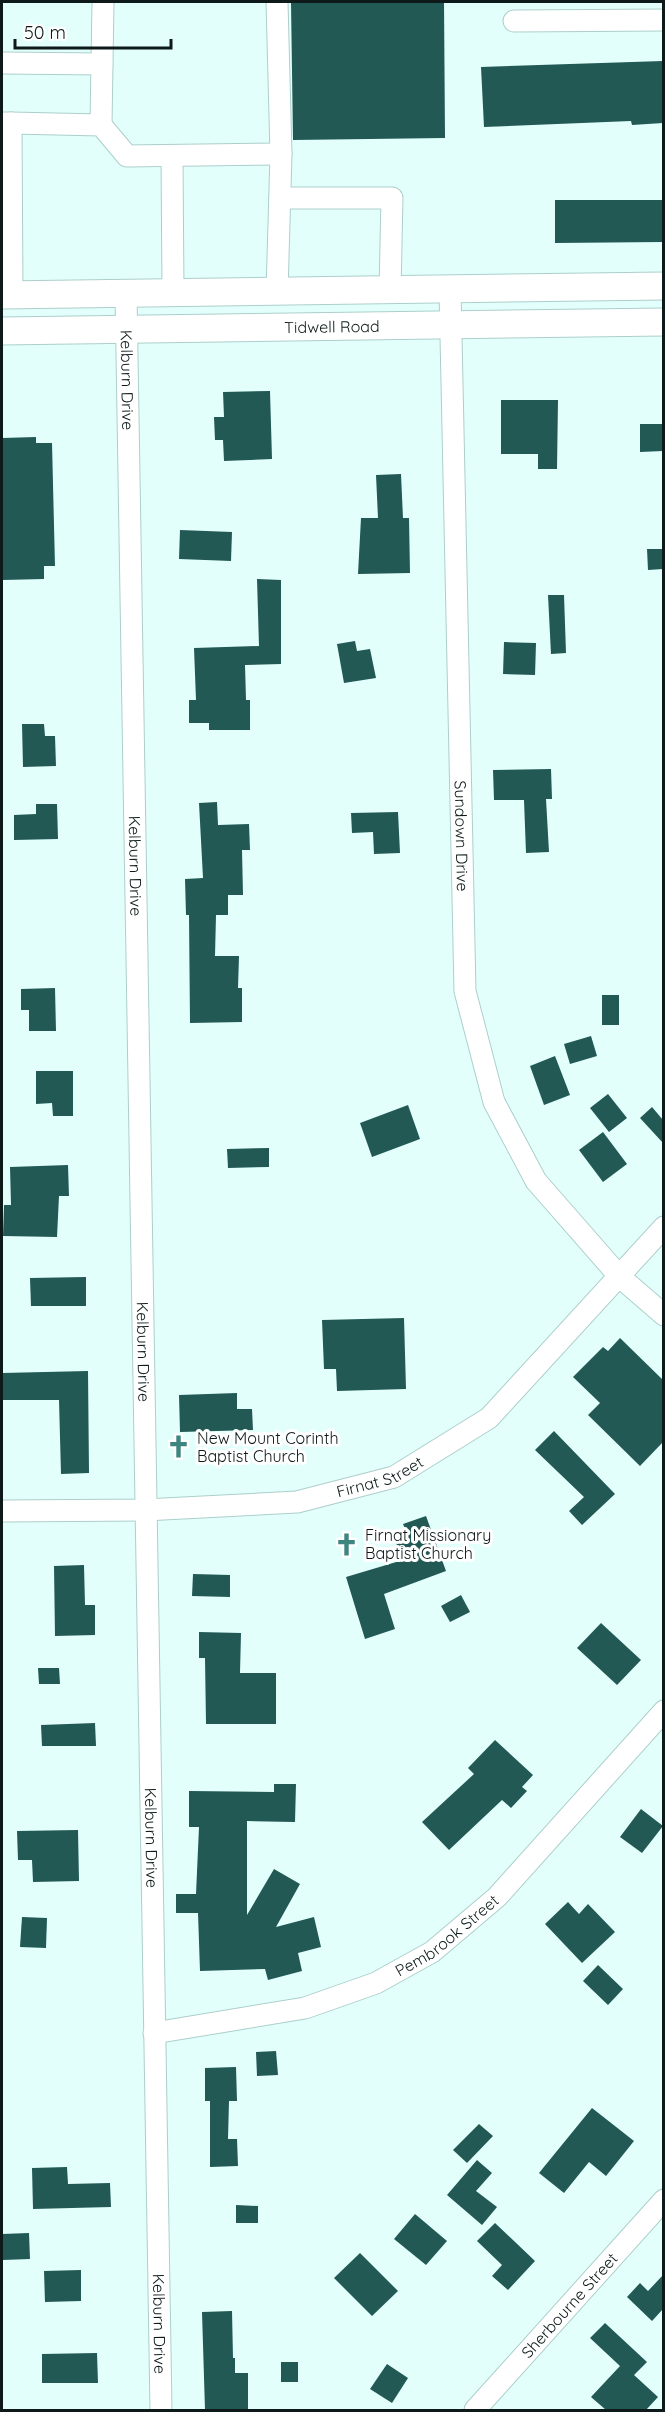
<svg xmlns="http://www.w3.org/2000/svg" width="665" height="2412" viewBox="0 0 665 2412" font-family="Quicksand,sans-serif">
  <rect width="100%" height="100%" fill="#e2fffc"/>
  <g fill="#225955">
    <path d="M 291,2 L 444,2 L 445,138 L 293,140 Z"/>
    <path d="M 663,61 L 663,123 L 632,125 L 631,121 L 484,127 L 481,67 Z"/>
    <path d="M 555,200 L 663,200 L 663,242 L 555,243 Z"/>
    <path d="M 270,391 L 272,459 L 224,461 L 223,440 L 215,440 L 214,417 L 224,417 L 223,392 Z"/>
    <path d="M 501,400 L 558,400 L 557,469 L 538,469 L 538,454 L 501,454 Z"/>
    <path d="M 640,424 L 663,424 L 663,451 L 640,452 Z"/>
    <path d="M 36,437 L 36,443 L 52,443 L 55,566 L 44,566 L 44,579 L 3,580 L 2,438 Z"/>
    <path d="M 401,474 L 403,518 L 409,518 L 410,573 L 358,574 L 361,518 L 378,518 L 376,475 Z"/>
    <path d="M 180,530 L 232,532 L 231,561 L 179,559 Z"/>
    <path d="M 647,549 L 663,549 L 663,569 L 648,570 Z"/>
    <path d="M 257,579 L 281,580 L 281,664 L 245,665 L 246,700 L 250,700 L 250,730 L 209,730 L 209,723 L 189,723 L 189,700 L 196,700 L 194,648 L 259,646 Z"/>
    <path d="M 548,595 L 564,595 L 566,653 L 551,654 Z"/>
    <path d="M 355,641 L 357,651 L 370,649 L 376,678 L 344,683 L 337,644 Z"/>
    <path d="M 504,642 L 536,643 L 535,675 L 503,674 Z"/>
    <path d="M 22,724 L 44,724 L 45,736 L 55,736 L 56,766 L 23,767 Z"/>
    <path d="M 551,769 L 552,799 L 546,799 L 549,852 L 526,853 L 524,800 L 494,800 L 493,770 Z"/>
    <path d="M 217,802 L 218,825 L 249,824 L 250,850 L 242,850 L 243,895 L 228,895 L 228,915 L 216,915 L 215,956 L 239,956 L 238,988 L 242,988 L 242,1022 L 190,1023 L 189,915 L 186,915 L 185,879 L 203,878 L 199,803 Z"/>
    <path d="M 36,804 L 57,804 L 58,839 L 14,840 L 14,815 L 36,814 Z"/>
    <path d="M 398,812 L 400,853 L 374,854 L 373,832 L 352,833 L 351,813 Z"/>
    <path d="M 55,988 L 56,1031 L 29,1031 L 29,1010 L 21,1010 L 21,989 Z"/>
    <rect x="602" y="995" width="17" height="30"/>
    <path d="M 591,1036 L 597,1056 L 570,1064 L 564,1044 Z"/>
    <path d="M 555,1056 L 570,1095 L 544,1105 L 530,1066 Z"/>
    <path d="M 36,1071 L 73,1071 L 73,1116 L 53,1116 L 52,1103 L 36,1104 Z"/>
    <path d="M 608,1094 L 627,1118 L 609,1132 L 590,1108 Z"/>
    <path d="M 408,1105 L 420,1139 L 372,1157 L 360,1123 Z"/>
    <path d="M 652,1107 L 663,1120 L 663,1143 L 640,1118 Z"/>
    <path d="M 603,1132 L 627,1164 L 603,1182 L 579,1150 Z"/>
    <path d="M 269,1148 L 269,1167 L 228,1168 L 227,1149 Z"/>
    <path d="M 68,1165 L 69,1196 L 59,1196 L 57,1237 L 3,1236 L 4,1205 L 11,1205 L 10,1167 Z"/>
    <path d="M 86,1277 L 86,1306 L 31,1306 L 30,1278 Z"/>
    <path d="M 404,1318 L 406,1389 L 337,1391 L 336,1369 L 324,1369 L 322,1320 Z"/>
    <path d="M 620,1338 L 663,1380 L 663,1442 L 640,1466 L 588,1415 L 600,1403 L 573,1377 L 603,1347 L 608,1351 Z"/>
    <path d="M 88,1371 L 89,1473 L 61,1474 L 59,1400 L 2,1400 L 2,1373 Z"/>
    <path d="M 237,1393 L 237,1409 L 252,1409 L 253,1430 L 180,1432 L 179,1395 Z"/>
    <path d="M 554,1431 L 615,1494 L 582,1525 L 569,1511 L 584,1497 L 535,1450 Z"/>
    <path d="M 426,1516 L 446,1571 L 384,1594 L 395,1629 L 365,1639 L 346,1577 L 403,1560 L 394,1538 L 407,1533 L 403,1524 Z"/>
    <path d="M 84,1565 L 85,1605 L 95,1605 L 95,1635 L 55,1636 L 54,1566 Z"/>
    <path d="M 193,1574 L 230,1575 L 230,1597 L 192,1596 Z"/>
    <path d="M 461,1595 L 470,1612 L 450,1622 L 441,1606 Z"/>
    <path d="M 601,1623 L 641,1660 L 617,1685 L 577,1648 Z"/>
    <path d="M 199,1632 L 241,1633 L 240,1673 L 276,1673 L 276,1724 L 206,1724 L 205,1658 L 199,1658 Z"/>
    <path d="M 38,1668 L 59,1668 L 60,1684 L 39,1684 Z"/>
    <path d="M 95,1723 L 96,1746 L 42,1746 L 41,1725 Z"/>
    <path d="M 495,1740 L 533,1775 L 522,1787 L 527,1791 L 511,1808 L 502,1800 L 449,1850 L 422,1822 L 474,1774 L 468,1768 Z"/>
    <path d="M 274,1784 L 296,1784 L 295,1822 L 247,1821 L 247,1915 L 274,1869 L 300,1884 L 276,1927 L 314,1917 L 321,1947 L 298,1953 L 302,1971 L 268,1980 L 265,1969 L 200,1971 L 198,1913 L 176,1913 L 176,1894 L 196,1894 L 199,1827 L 189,1827 L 189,1791 L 274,1792 Z"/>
    <path d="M 641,1809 L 663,1826 L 642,1853 L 620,1837 Z"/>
    <path d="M 78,1830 L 79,1881 L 33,1882 L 32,1860 L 18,1860 L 17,1831 Z"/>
    <path d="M 568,1902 L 579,1914 L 588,1904 L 615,1932 L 582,1963 L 545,1924 Z"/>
    <path d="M 22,1917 L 47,1918 L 46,1948 L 20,1947 Z"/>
    <path d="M 598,1965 L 623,1989 L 608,2005 L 583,1981 Z"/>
    <path d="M 276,2051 L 278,2075 L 257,2076 L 256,2052 Z"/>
    <path d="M 236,2067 L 237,2101 L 229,2101 L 228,2139 L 237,2139 L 238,2166 L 210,2167 L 210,2101 L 205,2101 L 205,2068 Z"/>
    <path d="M 592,2108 L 634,2141 L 606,2176 L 589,2162 L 564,2193 L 539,2173 Z"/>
    <path d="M 479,2124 L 493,2136 L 467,2163 L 453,2150 Z"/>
    <path d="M 477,2160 L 492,2173 L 476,2191 L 497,2207 L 482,2225 L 447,2195 Z"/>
    <path d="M 67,2167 L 68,2184 L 110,2183 L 111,2207 L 33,2209 L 32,2168 Z"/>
    <path d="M 236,2205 L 258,2206 L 258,2223 L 236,2223 Z"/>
    <path d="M 415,2214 L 447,2241 L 426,2265 L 394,2239 Z"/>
    <path d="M 495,2223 L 535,2261 L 508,2290 L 492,2276 L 502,2265 L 477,2241 Z"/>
    <path d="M 29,2233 L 30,2259 L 3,2260 L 2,2234 Z"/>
    <path d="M 360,2253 L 398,2291 L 372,2316 L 334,2278 Z"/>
    <path d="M 81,2270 L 81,2301 L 45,2302 L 44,2271 Z"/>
    <path d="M 663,2275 L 663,2309 L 652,2321 L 627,2297 L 640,2283 L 648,2291 Z"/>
    <path d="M 232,2311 L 233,2358 L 235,2358 L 235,2373 L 248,2373 L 248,2410 L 205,2410 L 202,2312 Z"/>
    <path d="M 605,2323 L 647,2362 L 634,2375 L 658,2397 L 646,2410 L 606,2410 L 591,2397 L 620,2366 L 590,2338 Z"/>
    <path d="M 97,2353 L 98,2383 L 42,2383 L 42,2354 Z"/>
    <rect x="281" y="2362" width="17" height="20"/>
    <path d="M 387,2364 L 408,2378 L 392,2403 L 370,2389 Z"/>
  </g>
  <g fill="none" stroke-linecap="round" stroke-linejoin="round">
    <defs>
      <g id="minor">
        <path d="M 514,21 L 664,20"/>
        <path d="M 2,63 L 102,64"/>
        <path d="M 2,123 L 11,123 L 12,295"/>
        <path d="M 11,123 L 101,125 L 127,156 L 281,154"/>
        <path d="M 101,125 L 103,2"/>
        <path d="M 172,156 L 173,293"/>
        <path d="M 280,198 L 392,198 L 390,291"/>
        <path id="s1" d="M 450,290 L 465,991 L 494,1102 L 536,1181 L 620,1277 L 664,1315"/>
        <path d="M 277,292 L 281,154 L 277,2"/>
        <path id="s2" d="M 126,294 L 161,2410"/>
        <path id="s3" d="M 2,1511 L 144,1510 L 297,1502 L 394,1477 L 489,1418 L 664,1227"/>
        <path id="s4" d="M 154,2033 L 305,2008 L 376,1983 L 432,1952 L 497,1897 L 664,1711"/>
        <path id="s5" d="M 475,2410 L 664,2200"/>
      </g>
      <g id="major">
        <path d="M 2,295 L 664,286"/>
        <path id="s6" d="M 2,331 L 664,322"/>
      </g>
    </defs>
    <use href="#minor" stroke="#accfcb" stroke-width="23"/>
    <use href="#major" stroke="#accfcb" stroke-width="29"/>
    <use href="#minor" stroke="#fff" stroke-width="21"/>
    <use href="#major" stroke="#fff" stroke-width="27"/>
  </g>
  <defs>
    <symbol id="church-bare" viewBox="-9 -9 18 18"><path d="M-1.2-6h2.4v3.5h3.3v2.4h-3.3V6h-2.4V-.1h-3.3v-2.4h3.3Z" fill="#3d8580" stroke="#fff" stroke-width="2.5" paint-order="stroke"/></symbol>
  </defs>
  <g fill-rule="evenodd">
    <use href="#church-bare" x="162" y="1430" width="33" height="33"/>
    <use href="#church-bare" x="330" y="1528" width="33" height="33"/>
  </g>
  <g text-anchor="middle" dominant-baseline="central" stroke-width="6" stroke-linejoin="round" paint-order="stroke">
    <g font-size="16" fill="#0d1a19" stroke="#fff">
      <text stroke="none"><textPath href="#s6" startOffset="330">Tidwell Road</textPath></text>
      <text stroke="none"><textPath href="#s2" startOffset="86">Kelburn Drive</textPath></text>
      <text stroke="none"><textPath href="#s1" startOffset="546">Sundown Drive</textPath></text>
      <text stroke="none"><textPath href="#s2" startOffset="572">Kelburn Drive</textPath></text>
      <text stroke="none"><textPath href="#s2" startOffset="1058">Kelburn Drive</textPath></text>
      <text stroke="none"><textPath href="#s3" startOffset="382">Firnat Street</textPath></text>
      <text stroke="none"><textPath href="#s2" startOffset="1544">Kelburn Drive</textPath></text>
      <text stroke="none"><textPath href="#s4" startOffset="314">Pembrook Street</textPath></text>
      <text stroke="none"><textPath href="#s5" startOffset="141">Sherbourne Street</textPath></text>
      <text stroke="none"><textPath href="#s2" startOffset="2030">Kelburn Drive</textPath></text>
    </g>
    <g font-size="16" fill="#0d1a19" stroke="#fff" text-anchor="start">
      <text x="197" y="1438">New Mount Corinth<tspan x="197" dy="18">Baptist Church</tspan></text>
      <text x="365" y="1535">Firnat Missionary<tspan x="365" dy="18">Baptist Church</tspan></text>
    </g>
  </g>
  <rect width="665" height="2412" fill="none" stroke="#0d1a19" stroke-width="6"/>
  <path d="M15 39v9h156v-9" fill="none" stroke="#0d1a19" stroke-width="3"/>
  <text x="24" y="39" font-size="18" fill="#0d1a19" stroke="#ffffff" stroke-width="4.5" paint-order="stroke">50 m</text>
</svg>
